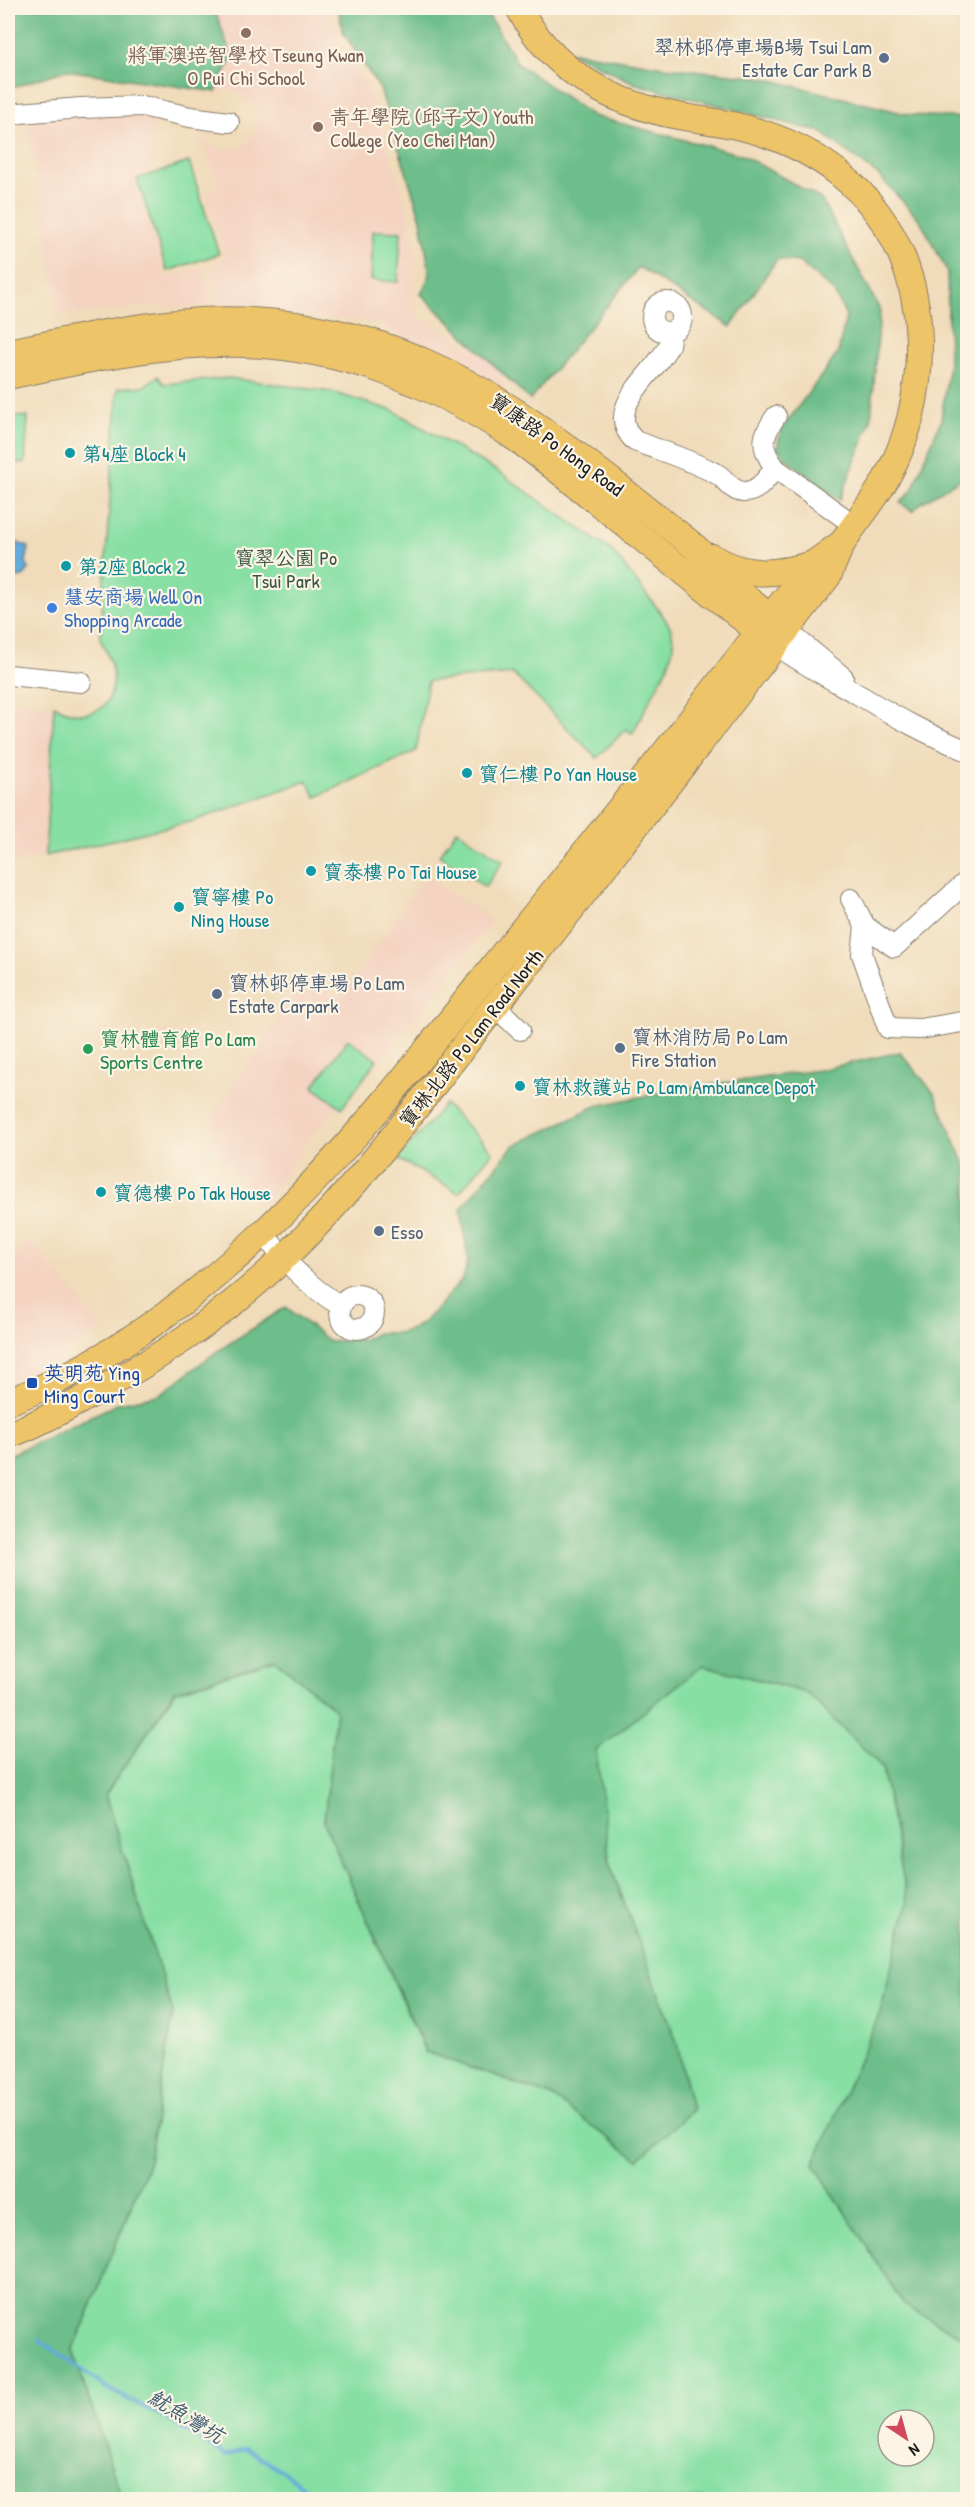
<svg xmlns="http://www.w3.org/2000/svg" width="975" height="2507" viewBox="0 0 975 2507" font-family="'Patrick Hand','LXGW WenKai TC',sans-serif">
  <rect width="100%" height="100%" fill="#fcf5e5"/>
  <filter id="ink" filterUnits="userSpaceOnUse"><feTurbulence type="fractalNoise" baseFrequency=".0167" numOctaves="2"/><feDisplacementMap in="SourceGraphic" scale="12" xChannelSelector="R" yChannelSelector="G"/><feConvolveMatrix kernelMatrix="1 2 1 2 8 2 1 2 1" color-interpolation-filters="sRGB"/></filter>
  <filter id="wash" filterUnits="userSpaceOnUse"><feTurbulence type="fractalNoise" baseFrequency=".008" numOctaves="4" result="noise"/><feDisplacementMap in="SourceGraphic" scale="24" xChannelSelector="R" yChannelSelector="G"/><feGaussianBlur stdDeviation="1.35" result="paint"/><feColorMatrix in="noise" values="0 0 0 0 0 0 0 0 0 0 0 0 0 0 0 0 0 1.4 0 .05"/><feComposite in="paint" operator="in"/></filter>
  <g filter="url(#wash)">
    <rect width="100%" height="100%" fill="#f0dbba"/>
    <g fill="#f4d3c1">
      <path d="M 214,8 L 326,8 L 347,58 L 367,86 L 403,194 L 416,249 L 413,312 L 493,363 L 509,391 L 379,323 L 217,307 L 211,265 L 226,259 L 204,193 L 219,187 L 199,133 L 212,147 L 228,151 L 237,149 L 245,145 L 254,135 L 258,117 L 253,104 L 244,95 L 229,90 L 216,92 L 232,57 Z"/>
      <path d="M 100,113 L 154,118 L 155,169 L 134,178 L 166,278 L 203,267 L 212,307 L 138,307 L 59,315 L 27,117 Z"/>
      <path d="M 8,702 L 54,705 L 45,856 L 8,863 Z"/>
      <path d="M 425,877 L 492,920 L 402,1036 L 308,1140 L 265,1204 L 218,1155 L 213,1139 L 212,1123 L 219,1106 L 296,994 L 305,984 L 318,984 L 342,996 Z"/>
      <path d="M 32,1242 L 103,1329 L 60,1357 L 8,1382 L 8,1262 Z"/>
    </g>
    <g fill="#87dfa4" stroke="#527e60" stroke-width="1.5" fill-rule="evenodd">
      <path d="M 189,162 L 219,254 L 167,271 L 137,179 Z"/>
      <path d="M 373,231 L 401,232 L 398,282 L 371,280 Z"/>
      <path d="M 158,376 L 164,384 L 229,378 L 331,392 L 394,411 L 497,471 L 612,551 L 661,613 L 671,628 L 674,644 L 668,666 L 632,734 L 626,729 L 597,758 L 513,674 L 428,681 L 416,751 L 316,797 L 307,781 L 194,821 L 45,856 L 54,705 C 78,720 109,717 113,684 C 115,669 106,651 100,638 L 118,388 L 144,386 Z"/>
      <path d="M 8,416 L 28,417 L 25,463 L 8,462 Z"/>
      <path d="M 457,830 L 503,861 L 485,887 L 439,855 Z"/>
      <path d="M 348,1039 L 377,1060 L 342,1108 L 313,1087 Z"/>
      <path d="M 445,1104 L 493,1152 L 459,1193 L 398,1159 Z"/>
      <path d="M 275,1660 L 336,1710 L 324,1822 L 425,2052 L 551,2096 L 638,2159 L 692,2110 L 676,2040 L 610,1865 L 596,1750 L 703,1665 L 807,1693 L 882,1767 L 908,1902 L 880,2013 L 814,2164 L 904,2305 L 967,2339 L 967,2499 L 122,2499 L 73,2351 L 149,2161 L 173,2013 L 105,1795 L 176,1691 ZM 888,2420 L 924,2420 L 924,2456 L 888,2456 Z"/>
    </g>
    <g fill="#6dbe8a" stroke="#446d53" stroke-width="1.5">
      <path d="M 8,8 L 214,8 L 232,57 L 216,92 L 66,70 L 8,89 Z"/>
      <path d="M 338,8 L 484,8 L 518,64 L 593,116 L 742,155 L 821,199 L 880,310 L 871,420 L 840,500 L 784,457 L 777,448 L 781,430 L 838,353 L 846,316 L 834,292 L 799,262 L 777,259 L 731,327 L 639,267 L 530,400 L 421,294 L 430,275 L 421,219 L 380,89 L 343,32 Z"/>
      <path d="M 568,51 L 664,67 L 759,77 L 910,115 L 967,118 L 967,475 L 921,503 L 913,511 L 900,503 L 912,490 L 941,420 L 949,363 L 947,271 L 920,220 L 879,176 L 821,132 L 636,84 Z"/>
      <path d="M 900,1052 L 934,1093 L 967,1169 L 967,2339 L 904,2305 L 814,2164 L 880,2013 L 908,1902 L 882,1767 L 807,1693 L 703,1665 L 596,1750 L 610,1865 L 676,2040 L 692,2110 L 638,2160 L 551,2096 L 426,2052 L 324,1822 L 336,1710 L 275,1660 L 175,1691 L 105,1795 L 173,2012 L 149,2161 L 73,2351 L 122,2499 L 8,2499 L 8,1597 L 12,1587 L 8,1573 L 8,1456 L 119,1403 L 159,1395 L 216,1352 L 286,1307 L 330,1342 L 364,1339 L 378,1333 L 398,1333 L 412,1329 L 424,1322 L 463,1279 L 468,1260 L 461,1209 L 513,1146 L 596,1106 L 680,1089 L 819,1070 Z"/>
    </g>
    <path fill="#63abda" stroke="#40647b" stroke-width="1.5" d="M 15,542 L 29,547 L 26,562 L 29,569 L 23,577 L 16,578 L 8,568 L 8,543 Z"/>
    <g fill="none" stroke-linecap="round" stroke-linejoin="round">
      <path stroke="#63abda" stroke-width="4" d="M 40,2340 L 108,2389 L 166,2418 L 225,2456 L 247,2449 L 295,2480 L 318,2500"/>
    </g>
  </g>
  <g filter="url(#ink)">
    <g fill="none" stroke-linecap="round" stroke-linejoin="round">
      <defs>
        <g id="minor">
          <path d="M 8,116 L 20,113 L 81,108 L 142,106 L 190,117 L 229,122"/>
          <circle cx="667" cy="317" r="15"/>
          <path d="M 671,332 C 670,336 670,342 669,345 C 655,375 601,408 635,441 C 662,451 690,460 717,474 C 726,479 731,491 743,492 C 758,493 767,478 775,468"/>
          <path d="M 776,416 C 762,437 759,446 775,468 L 854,525"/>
          <path d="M 786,630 L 843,677"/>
          <path d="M 775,644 C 802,664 831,679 859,695 C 896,717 928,735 968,751"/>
          <path d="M 8,675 L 81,682"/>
          <path d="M 851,899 L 865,926 L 862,954 L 888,1028 L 920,1029 L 968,1021"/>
          <path d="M 865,926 L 894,947 L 965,883 L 968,886"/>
          <path d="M 495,1006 L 520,1030"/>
          <path d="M 263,1233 C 288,1264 306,1285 341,1306"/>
          <circle cx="357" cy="1312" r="17"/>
        </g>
        <g id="major">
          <path d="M 8,352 C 71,340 135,325 200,321 C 370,312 487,383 615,484 C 640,504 665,523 690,543 C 708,558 724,577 742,594 C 755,606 770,617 784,628"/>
          <path d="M 8,376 C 86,360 164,341 245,344 C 341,348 432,382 511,435 C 546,459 579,487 611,513 C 664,556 717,599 771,641"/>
          <path d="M 712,557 C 747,578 775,575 813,564"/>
          <path d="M 8,1402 C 218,1321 360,1135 495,964 C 558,886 621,808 683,730 C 721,681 758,632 797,584 L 813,564 L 842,543"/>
          <path d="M 8,1435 C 37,1425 66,1408 94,1393 C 158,1359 219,1318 272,1269 C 357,1191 424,1096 495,1006 C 608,864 718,720 828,576 C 833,565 837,553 843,542 C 852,527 864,513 874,498 C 890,475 903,446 910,419 C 923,367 923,309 903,259 C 875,189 815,146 745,128 C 723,122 700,120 678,116 C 610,103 551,70 519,8"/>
        </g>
      </defs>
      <use href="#minor" stroke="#867c6b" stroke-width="22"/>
      <use href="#major" stroke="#867c6b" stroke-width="28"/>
      <use href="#minor" stroke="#fff" stroke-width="20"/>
      <use href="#major" stroke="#eec469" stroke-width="26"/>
    </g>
  </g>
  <g fill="#8d6e63" stroke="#fcf5e5" stroke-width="2">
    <circle cx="246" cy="33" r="6"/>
    <circle cx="318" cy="127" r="6"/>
  </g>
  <g fill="#5c6f8a" stroke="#fcf5e5" stroke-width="2">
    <circle cx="884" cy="58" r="6"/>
    <circle cx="217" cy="994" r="6"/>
    <circle cx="620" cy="1048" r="6"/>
    <circle cx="379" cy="1231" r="6"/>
  </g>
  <g fill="#0f9aa8" stroke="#fcf5e5" stroke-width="2">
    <circle cx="70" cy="453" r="6"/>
    <circle cx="66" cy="566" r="6"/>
    <circle cx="467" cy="773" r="6"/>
    <circle cx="311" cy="871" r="6"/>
    <circle cx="179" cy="907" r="6"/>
    <circle cx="520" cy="1086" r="6"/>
    <circle cx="101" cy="1192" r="6"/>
  </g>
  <circle fill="#3f7fe0" stroke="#fcf5e5" stroke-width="2" cx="52" cy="608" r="6"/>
  <circle fill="#2e9e5b" stroke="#fcf5e5" stroke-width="2" cx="88" cy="1049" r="6"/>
  <rect fill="#1a4fb4" stroke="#fcf5e5" stroke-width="2" x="26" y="1377" width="12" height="12" rx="3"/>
  <g text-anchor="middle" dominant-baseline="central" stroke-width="4.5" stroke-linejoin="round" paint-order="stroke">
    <g font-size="20" fill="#4e5e75" stroke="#fcf5e5" text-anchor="start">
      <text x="872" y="46" text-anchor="end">翠林邨停車場B場 Tsui Lam<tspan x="872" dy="23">Estate Car Park B</tspan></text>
      <text x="229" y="982">寶林邨停車場 Po Lam<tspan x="229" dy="23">Estate Carpark</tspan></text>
      <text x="632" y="1036">寶林消防局 Po Lam<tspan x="632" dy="23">Fire Station</tspan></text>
      <text x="391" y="1231">Esso</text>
    </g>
    <g font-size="20" fill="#785e54" stroke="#fcf5e5">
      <text x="246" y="54">將軍澳培智學校 Tseung Kwan<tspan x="246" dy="23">O Pui Chi School</tspan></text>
      <text x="330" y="116" text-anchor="start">青年學院 (邱子文) Youth<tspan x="330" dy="23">College (Yeo Chei Man)</tspan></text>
    </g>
    <g font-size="20" fill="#1c1c1c" stroke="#fcf5e5">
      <text transform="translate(557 444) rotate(36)">寶康路 Po Hong Road</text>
      <text transform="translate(471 1038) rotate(-52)">寶琳北路 Po Lam Road North</text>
    </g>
    <g font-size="20" fill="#0d838f" stroke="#fcf5e5" text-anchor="start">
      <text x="82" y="453">第4座 Block 4</text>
      <text x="78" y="566">第2座 Block 2</text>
      <text x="479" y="773">寶仁樓 Po Yan House</text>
      <text x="323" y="871">寶泰樓 Po Tai House</text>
      <text x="191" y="896">寶寧樓 Po<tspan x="191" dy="23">Ning House</tspan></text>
      <text x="532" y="1086">寶林救護站 Po Lam Ambulance Depot</text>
      <text x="113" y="1192">寶德樓 Po Tak House</text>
    </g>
    <g font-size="20" fill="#3c5645" stroke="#fcf5e5">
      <text x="286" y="557">寶翠公園 Po<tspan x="286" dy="23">Tsui Park</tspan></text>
    </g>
    <g font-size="20" fill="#366cbe" stroke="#fcf5e5" text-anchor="start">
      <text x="64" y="596">慧安商場 Well On<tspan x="64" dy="23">Shopping Arcade</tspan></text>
    </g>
    <g font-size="20" fill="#27864d" stroke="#fcf5e5" text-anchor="start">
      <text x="100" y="1038">寶林體育館 Po Lam<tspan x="100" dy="23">Sports Centre</tspan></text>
    </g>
    <g font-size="20" fill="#164399" stroke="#fcf5e5" text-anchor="start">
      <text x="44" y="1372">英明苑 Ying<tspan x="44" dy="23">Ming Court</tspan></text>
    </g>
    <g font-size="21" font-style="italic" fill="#3c5c71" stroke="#fcf5e5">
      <text transform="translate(186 2416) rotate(31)">魷魚灣坑</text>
    </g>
  </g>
  <rect width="975" height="2507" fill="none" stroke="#fcf5e5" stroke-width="30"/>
  <g transform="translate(906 2438) rotate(144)"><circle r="28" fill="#fcf5e5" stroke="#a29e95" stroke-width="1.5"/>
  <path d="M0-4.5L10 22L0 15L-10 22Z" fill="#d1495b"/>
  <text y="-9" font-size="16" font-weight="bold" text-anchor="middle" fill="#1c1c1c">N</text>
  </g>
</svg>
